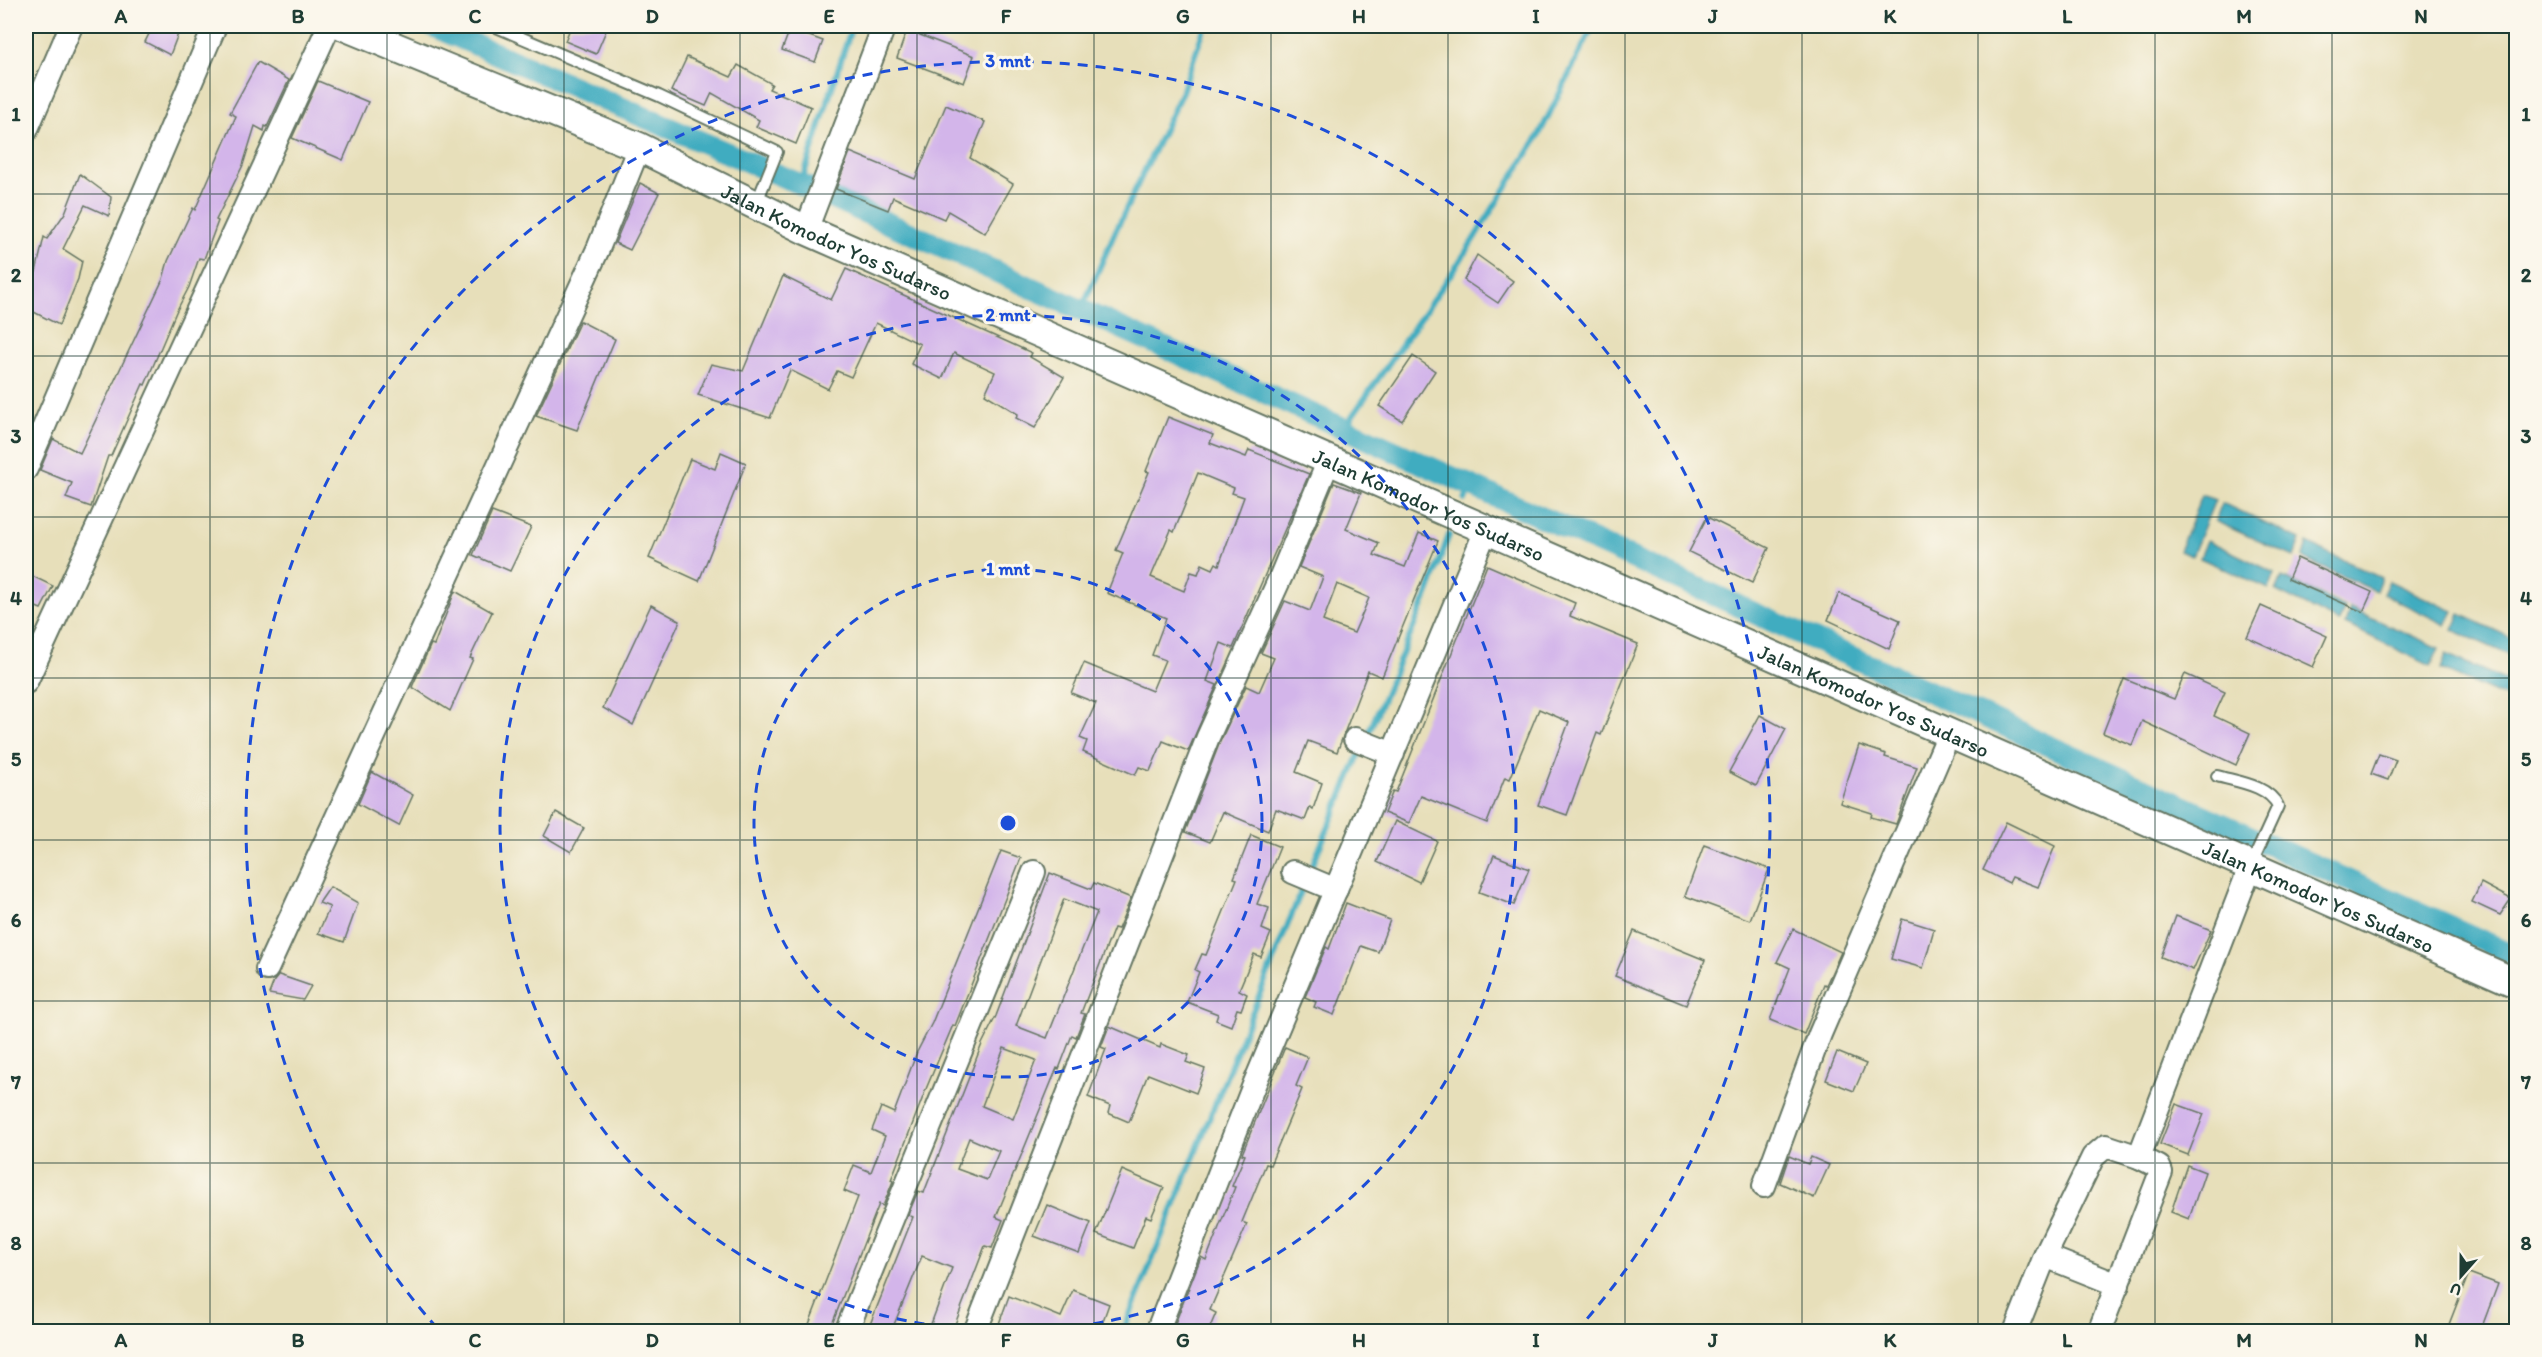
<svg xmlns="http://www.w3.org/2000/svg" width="2542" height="1357" viewBox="0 0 2542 1357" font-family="Itim,sans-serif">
  <rect width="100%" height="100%" fill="#fbf7ec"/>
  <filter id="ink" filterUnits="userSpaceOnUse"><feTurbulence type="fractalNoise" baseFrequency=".0167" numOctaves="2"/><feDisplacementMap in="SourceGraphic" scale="12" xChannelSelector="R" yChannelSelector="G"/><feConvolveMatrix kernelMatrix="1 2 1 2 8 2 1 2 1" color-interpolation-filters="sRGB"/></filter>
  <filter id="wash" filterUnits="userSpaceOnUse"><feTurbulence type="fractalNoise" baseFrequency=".008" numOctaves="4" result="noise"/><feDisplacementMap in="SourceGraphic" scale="24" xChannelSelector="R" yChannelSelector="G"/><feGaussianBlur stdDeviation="1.35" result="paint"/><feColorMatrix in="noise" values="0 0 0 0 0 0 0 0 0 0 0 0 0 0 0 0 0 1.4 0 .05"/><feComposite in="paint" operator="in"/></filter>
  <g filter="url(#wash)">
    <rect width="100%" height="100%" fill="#e7dfba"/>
    <g fill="#41acc0" stroke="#30747a" stroke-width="1.5">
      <path d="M 2202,495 L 2215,500 L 2192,556 L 2179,551 Z"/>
      <path d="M 2222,503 L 2300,540 L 2294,557 L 2215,521 Z"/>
      <path d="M 2207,540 L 2275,573 L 2269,589 L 2200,558 Z"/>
      <path d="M 2307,543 L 2381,578 L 2376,591 L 2308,561 L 2303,557 Z"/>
      <path d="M 2282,577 L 2345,607 L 2339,622 L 2276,591 Z"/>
      <path d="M 2389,581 L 2453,611 L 2446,625 L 2383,594 Z"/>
      <path d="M 2350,608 L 2439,648 L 2431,666 L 2345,624 Z"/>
      <path d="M 2460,614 L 2516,640 L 2516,658 L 2453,630 Z"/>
      <path d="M 2446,654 L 2516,685 L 2513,701 L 2441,669 Z"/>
    </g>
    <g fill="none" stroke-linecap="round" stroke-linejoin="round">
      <g stroke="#41acc0" stroke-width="6">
        <path d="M 801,184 L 852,26"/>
        <path d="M 1081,310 L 1116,230 L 1182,92 L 1205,26"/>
        <path d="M 1344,428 L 1460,261 L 1539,135 L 1593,26"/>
        <path d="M 1465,500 L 1472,486"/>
        <path d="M 1123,1332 L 1303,887 L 1429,591 L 1449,535"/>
      </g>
      <path stroke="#41acc0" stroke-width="22" d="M 432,26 L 830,197 L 2516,956"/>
    </g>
    <g id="blocks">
      <g fill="#d3b5ea" fill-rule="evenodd">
        <path d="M 153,26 L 181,26 L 170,55 L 145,42 Z"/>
        <path d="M 571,26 L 608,26 L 596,54 L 565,41 Z"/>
        <path d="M 790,29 L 823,41 L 815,62 L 782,50 Z"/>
        <path d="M 907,30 L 974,56 L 964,83 L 897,58 Z"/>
        <path d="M 687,57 L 731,77 L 738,65 L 772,84 L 769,89 L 811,107 L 796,144 L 756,127 L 759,120 L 712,93 L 706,106 L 671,91 Z"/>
        <path d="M 258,62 L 289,80 L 267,127 L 265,126 L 264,131 L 255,126 L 243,165 L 216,220 L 218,221 L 204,259 L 199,258 L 189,287 L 176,312 L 145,385 L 143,384 L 111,456 L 108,456 L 91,507 L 66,498 L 72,483 L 40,470 L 53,439 L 80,453 L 163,279 L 168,261 L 193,208 L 195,210 L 236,116 L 230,113 Z"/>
        <path d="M 318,81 L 368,102 L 343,160 L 292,138 Z"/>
        <path d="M 946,105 L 985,122 L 970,158 L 1013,184 L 985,233 L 948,211 L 944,219 L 893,197 L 888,210 L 836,189 L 850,152 L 915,179 Z"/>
        <path d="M 80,174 L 111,197 L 109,216 L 85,205 L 63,249 L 82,261 L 78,279 L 59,325 L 26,308 L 30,269 L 36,272 L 44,237 L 47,239 L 65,213 Z"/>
        <path d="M 640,183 L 659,193 L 630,250 L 615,243 Z"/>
        <path d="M 1477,255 L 1513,281 L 1498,303 L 1464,280 Z"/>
        <path d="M 846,269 L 1032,353 L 1030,357 L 1064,377 L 1035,428 L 1016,418 L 1018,414 L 985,394 L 995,372 L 954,353 L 942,379 L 911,364 L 920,344 L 876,323 L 851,377 L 837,371 L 828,389 L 790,370 L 770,418 L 698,395 L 711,364 L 743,371 L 783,276 L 831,300 Z"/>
        <path d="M 580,321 L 615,339 L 577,430 L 536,416 Z"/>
        <path d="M 1413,356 L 1435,371 L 1402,421 L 1379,406 Z"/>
        <path d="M 1168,417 L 1213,435 L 1210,443 L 1246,457 L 1249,450 L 1309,474 L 1233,648 L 1221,643 L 1207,681 L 1217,685 L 1188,751 L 1163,741 L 1150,771 L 1139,767 L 1135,775 L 1083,752 L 1087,741 L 1080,738 L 1096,703 L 1071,693 L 1084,663 L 1152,691 L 1165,660 L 1152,655 L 1166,618 L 1107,593 L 1123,553 L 1116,550 L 1149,472 L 1146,471 ZM 1198,473 L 1234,488 L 1232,493 L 1244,497 L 1219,565 L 1216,563 L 1213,569 L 1202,564 L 1198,574 L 1191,572 L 1184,591 L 1151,577 L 1171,530 L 1174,532 Z"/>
        <path d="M 721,452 L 746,463 L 699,581 L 649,558 L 690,459 L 715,469 Z"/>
        <path d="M 1334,483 L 1361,493 L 1346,529 L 1379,543 L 1374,555 L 1405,567 L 1419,533 L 1438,541 L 1382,677 L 1368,671 L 1337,752 L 1308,741 L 1296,772 L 1322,783 L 1313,809 L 1310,807 L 1305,820 L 1276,809 L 1268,831 L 1223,812 L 1210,842 L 1185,832 L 1220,742 L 1246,686 L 1259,692 L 1274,658 L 1261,653 L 1285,601 L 1310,611 L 1323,577 L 1299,567 ZM 1337,584 L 1369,598 L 1354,633 L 1323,621 Z"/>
        <path d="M 492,512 L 531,527 L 510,571 L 473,555 Z"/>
        <path d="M 1707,517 L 1769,548 L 1752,583 L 1689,552 Z"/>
        <path d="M 2297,558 L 2372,592 L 2363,612 L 2288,579 Z"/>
        <path d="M 1487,565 L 1575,603 L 1570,616 L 1638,644 L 1601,735 L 1597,733 L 1567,815 L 1538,805 L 1569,722 L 1539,709 L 1510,779 L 1505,777 L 1487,823 L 1421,796 L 1409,823 L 1384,813 L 1393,791 L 1396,792 Z"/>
        <path d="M 26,573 L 53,586 L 41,609 L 26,603 Z"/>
        <path d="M 455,591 L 492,612 L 470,658 L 473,659 L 450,711 L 412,687 L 431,644 L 434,645 Z"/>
        <path d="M 1839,593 L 1900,620 L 1889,649 L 1828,620 Z"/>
        <path d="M 651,605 L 680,621 L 633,725 L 603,708 Z"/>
        <path d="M 2261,606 L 2327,636 L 2313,667 L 2247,637 Z"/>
        <path d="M 2185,674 L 2225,692 L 2214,716 L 2250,733 L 2236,765 L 2142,721 L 2132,745 L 2103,733 L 2124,679 L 2174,699 Z"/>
        <path d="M 1760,715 L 1786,729 L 1756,786 L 1729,772 Z"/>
        <path d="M 1859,745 L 1886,754 L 1885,757 L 1917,767 L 1896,824 L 1871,817 L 1872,813 L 1840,803 Z"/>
        <path d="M 2379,754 L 2396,760 L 2388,780 L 2371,774 Z"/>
        <path d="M 372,772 L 413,795 L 399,826 L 358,804 Z"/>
        <path d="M 556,812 L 584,828 L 571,852 L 544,836 Z"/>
        <path d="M 1395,821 L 1437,841 L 1419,882 L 1377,862 Z"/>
        <path d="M 2006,822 L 2055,846 L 2038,887 L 2012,877 L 2009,883 L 1983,870 Z"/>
        <path d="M 1251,835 L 1280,847 L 1257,904 L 1269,908 L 1262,929 L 1271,933 L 1261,957 L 1254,954 L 1239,990 L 1247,994 L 1241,1010 L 1237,1009 L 1231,1026 L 1216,1020 L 1218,1014 L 1187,1002 L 1199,972 L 1195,970 L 1202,954 L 1206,955 L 1237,879 L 1234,878 Z"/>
        <path d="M 1704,845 L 1769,869 L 1750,920 L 1685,896 Z"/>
        <path d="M 1001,851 L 1021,858 L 955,1026 L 953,1025 L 926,1089 L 891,1180 L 893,1181 L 883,1206 L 879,1204 L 829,1332 L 806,1332 L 858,1197 L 844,1191 L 854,1165 L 871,1172 L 885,1136 L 872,1130 L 881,1107 L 894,1113 L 917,1052 L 932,1023 Z"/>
        <path d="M 1494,855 L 1529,869 L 1514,905 L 1479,892 Z"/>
        <path d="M 1050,873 L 1091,889 L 1094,883 L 1131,898 L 1118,929 L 1114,928 L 1081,1013 L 1085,1014 L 1076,1037 L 1072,1035 L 1059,1069 L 1057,1068 L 996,1217 L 1003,1220 L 992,1248 L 985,1246 L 952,1332 L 928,1332 L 952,1268 L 922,1256 L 891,1332 L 867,1332 L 913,1217 L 908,1215 L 918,1191 L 924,1193 L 925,1190 L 982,1044 L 996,1016 ZM 1064,899 L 1097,912 L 1047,1038 L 1016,1026 ZM 1004,1048 L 1036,1060 L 1013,1119 L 982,1106 ZM 969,1138 L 999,1151 L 987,1180 L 957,1169 Z"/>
        <path d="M 2481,883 L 2511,899 L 2500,915 L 2472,902 Z"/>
        <path d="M 330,887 L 358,903 L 344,942 L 318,933 L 330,907 L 319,903 Z"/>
        <path d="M 1346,903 L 1390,920 L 1378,952 L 1361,946 L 1334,1015 L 1314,1007 L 1316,1002 L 1305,997 L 1326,947 L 1329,949 Z"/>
        <path d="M 2176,916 L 2211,930 L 2193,970 L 2161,957 Z"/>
        <path d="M 1902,919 L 1934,929 L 1923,968 L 1891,959 Z"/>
        <path d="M 1793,929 L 1841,952 L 1826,985 L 1824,984 L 1804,1034 L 1770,1020 L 1790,968 L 1777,962 Z"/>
        <path d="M 1634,931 L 1705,960 L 1686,1005 L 1615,976 Z"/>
        <path d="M 279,975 L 311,986 L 303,1000 L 269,994 L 274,981 Z"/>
        <path d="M 1109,1026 L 1160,1048 L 1161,1044 L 1189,1055 L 1186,1062 L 1205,1069 L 1196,1093 L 1148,1074 L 1129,1122 L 1108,1113 L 1110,1106 L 1088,1097 L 1106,1049 L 1101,1047 Z"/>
        <path d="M 1285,1047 L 1308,1057 L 1296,1086 L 1302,1089 L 1270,1165 L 1266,1164 L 1242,1222 L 1247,1224 L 1210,1310 L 1216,1313 L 1208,1332 L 1189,1332 L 1174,1326 L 1201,1257 L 1206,1260 L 1235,1187 L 1232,1186 L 1245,1155 L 1242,1154 Z"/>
        <path d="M 1837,1052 L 1866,1064 L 1854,1091 L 1826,1080 Z"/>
        <path d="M 2176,1104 L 2204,1114 L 2188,1155 L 2160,1144 Z"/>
        <path d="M 1789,1156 L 1808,1164 L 1811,1157 L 1829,1165 L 1814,1198 L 1780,1183 Z"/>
        <path d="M 2187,1165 L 2205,1172 L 2189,1219 L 2171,1212 Z"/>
        <path d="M 1122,1170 L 1164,1188 L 1151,1218 L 1146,1216 L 1133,1248 L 1096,1234 Z"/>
        <path d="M 1047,1205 L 1091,1223 L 1079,1253 L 1034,1236 Z"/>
        <path d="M 2469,1273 L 2498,1284 L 2480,1332 L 2446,1332 Z"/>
        <path d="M 1073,1290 L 1109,1304 L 1099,1332 L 996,1332 L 1009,1296 L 1061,1317 Z"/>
      </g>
    </g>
  </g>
  <g filter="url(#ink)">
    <use href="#blocks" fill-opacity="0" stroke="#657663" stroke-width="1.5"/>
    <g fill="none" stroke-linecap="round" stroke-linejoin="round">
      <defs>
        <g id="service">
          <path d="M 494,26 L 659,96 L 777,152 L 756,204"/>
          <path d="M 2217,776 C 2238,782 2268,785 2278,806 L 2251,865"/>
        </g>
        <g id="minor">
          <path d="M 26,131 L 71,26"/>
          <path d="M 806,230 L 884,26"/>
          <path d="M 26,469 L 215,26"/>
          <path d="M 26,682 L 329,26"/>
          <path d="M 1355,739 L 1393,754"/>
          <path d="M 1293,872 L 1336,890"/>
          <path d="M 267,969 L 598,249 L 639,147"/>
          <path d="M 1764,1186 L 1820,1034 L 1949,734"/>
          <path d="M 2045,1256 L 2118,1285"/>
          <path d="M 846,1332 L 1034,872"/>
          <path d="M 975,1332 L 1208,737 L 1281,576 L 1329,460"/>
          <path d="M 1157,1332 L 1254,1085 L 1486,530"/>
          <path d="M 2015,1332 L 2045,1256 L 2093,1157 L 2106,1146 L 2139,1157"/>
          <path d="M 2099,1332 L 2161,1172 L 2159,1167 L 2139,1157 L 2251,865"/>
        </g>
        <g id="tertiary">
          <path id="s1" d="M 344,26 L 639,147 L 806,230 L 2516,983"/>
        </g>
      </defs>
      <use href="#service" stroke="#657663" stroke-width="14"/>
      <use href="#minor" stroke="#657663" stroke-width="26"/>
      <use href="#tertiary" stroke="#657663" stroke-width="32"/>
      <path stroke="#657663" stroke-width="4" stroke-dasharray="4.5 4.5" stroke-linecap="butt" d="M 2513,674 L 2516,676"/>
      <use href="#service" stroke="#fff" stroke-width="10"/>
      <use href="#minor" stroke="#fff" stroke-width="22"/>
      <use href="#tertiary" stroke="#fff" stroke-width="28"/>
    </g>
  </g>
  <path fill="none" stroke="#1f3d34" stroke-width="1.5" stroke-opacity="0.55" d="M 210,26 L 210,1332M 387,26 L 387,1332M 564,26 L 564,1332M 740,26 L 740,1332M 917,26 L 917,1332M 1094,26 L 1094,1332M 1271,26 L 1271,1332M 1448,26 L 1448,1332M 1625,26 L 1625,1332M 1802,26 L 1802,1332M 1978,26 L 1978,1332M 2155,26 L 2155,1332M 2332,26 L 2332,1332M 26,194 L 2516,194M 26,356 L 2516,356M 26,517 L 2516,517M 26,678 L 2516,678M 26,840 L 2516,840M 26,1001 L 2516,1001M 26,1163 L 2516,1163"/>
  <g fill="none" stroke="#1d4ed8" stroke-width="3" stroke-dasharray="10 8">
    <circle cx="1008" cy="823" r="254"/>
    <circle cx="1008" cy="823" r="508"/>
    <path d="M437 1328A762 762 0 1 1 1579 1328"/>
  </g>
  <g text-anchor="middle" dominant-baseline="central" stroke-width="6" stroke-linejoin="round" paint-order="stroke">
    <g font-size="21" fill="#1f3d34" stroke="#fbf7ec">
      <text stroke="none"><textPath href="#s1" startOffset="538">Jalan Komodor Yos Sudarso</textPath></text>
      <text stroke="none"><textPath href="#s1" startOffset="1186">Jalan Komodor Yos Sudarso</textPath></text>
      <text stroke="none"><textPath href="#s1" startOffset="1672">Jalan Komodor Yos Sudarso</textPath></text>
      <text stroke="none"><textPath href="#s1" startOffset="2158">Jalan Komodor Yos Sudarso</textPath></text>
    </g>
  </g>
  <circle cx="1008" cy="823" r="9" fill="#1d4ed8" stroke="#fbf7ec" stroke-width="3"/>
  <g font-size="18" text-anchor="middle" font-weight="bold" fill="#1d4ed8" stroke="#fbf7ec" stroke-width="6" stroke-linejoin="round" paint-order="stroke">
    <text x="1008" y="67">3 mnt</text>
    <text x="1008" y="321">2 mnt</text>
    <text x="1008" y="575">1 mnt</text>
  </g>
  <rect width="2542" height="1357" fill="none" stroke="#fbf7ec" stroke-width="66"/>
  <g transform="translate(2461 1276) rotate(201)" stroke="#fbf7ec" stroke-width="4.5" paint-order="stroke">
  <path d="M0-4.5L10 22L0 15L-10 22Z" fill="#1f3d34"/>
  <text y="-9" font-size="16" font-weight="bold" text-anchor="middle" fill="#1f3d34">U</text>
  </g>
  <rect x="33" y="33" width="2476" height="1291" fill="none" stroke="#1f3d34" stroke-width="2"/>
  <g font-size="20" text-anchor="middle" font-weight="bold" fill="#1f3d34">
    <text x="121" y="23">A</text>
    <text x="298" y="23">B</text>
    <text x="475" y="23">C</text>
    <text x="652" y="23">D</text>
    <text x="829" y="23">E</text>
    <text x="1006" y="23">F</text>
    <text x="1183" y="23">G</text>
    <text x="1359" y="23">H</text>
    <text x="1536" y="23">I</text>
    <text x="1713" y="23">J</text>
    <text x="1890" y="23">K</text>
    <text x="2067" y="23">L</text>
    <text x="2244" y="23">M</text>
    <text x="2421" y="23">N</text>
    <text x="16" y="121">1</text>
    <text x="2526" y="121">1</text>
    <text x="16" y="282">2</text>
    <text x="2526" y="282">2</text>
    <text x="16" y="443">3</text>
    <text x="2526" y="443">3</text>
    <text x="16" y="605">4</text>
    <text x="2526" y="605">4</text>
    <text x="16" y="766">5</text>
    <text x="2526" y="766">5</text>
    <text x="16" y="927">6</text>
    <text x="2526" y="927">6</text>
    <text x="16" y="1089">7</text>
    <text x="2526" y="1089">7</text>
    <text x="16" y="1250">8</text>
    <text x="2526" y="1250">8</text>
    <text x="121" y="1347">A</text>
    <text x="298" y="1347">B</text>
    <text x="475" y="1347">C</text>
    <text x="652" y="1347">D</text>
    <text x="829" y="1347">E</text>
    <text x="1006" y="1347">F</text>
    <text x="1183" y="1347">G</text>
    <text x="1359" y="1347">H</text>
    <text x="1536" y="1347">I</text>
    <text x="1713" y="1347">J</text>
    <text x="1890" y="1347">K</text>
    <text x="2067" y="1347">L</text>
    <text x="2244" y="1347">M</text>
    <text x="2421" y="1347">N</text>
  </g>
</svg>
